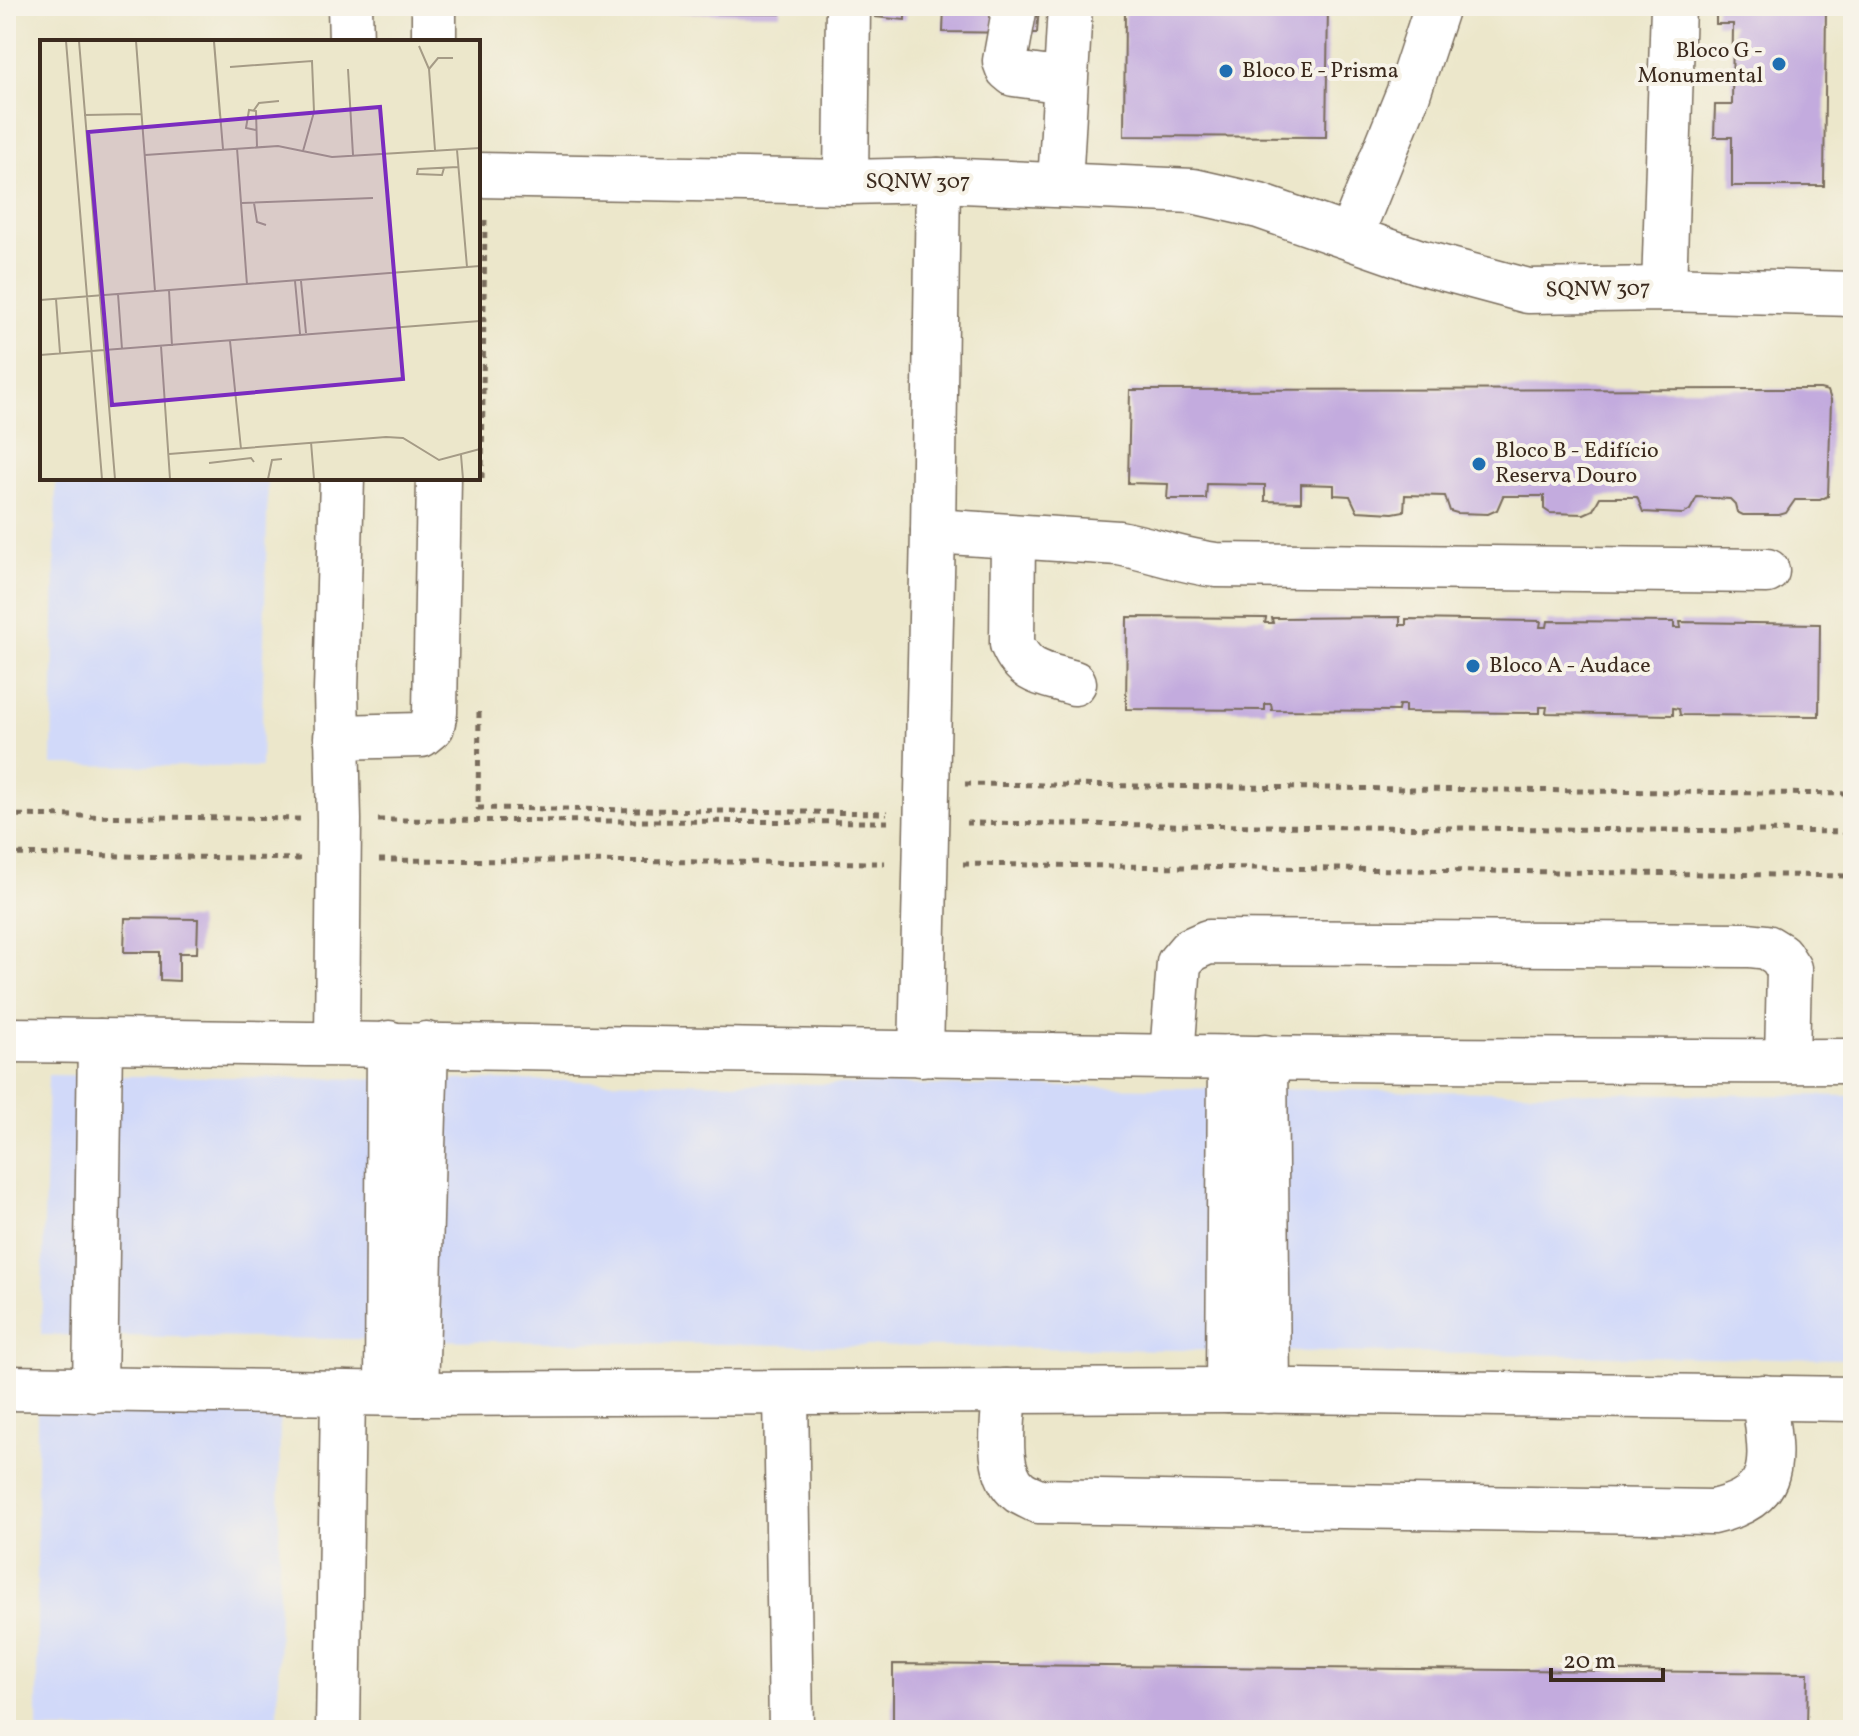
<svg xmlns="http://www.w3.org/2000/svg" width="1859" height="1736" viewBox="0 0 1859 1736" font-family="Vollkorn,serif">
  <rect width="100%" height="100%" fill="#f7f3e8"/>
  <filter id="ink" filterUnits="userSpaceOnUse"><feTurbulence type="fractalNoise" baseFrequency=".0125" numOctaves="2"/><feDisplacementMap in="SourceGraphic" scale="16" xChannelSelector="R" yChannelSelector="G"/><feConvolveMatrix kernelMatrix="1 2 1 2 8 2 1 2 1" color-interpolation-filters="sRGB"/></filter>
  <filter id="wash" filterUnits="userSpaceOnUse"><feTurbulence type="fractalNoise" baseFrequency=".006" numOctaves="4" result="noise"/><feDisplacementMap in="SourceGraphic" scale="32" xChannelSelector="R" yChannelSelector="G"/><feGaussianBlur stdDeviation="1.8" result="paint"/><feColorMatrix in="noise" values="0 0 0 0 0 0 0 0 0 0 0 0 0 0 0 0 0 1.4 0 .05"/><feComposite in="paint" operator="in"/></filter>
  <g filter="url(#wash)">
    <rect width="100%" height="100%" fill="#ece7cb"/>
    <g fill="#d1d9f9">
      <path d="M 56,478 L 268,478 L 261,767 L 52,765 Z"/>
      <path d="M 48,1075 L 1853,1096 L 1853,1359 L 41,1335 Z"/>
      <path d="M 37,1398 L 280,1401 L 278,1730 L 37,1730 Z"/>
    </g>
    <g id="blocks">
      <g fill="#c3abde">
        <path d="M 577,6 L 780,6 L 780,14 L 576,12 Z"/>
        <path d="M 875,6 L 905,6 L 905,20 L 875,17 Z"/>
        <path d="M 944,6 L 1039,6 L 1037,33 L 943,32 Z"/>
        <path d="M 1125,6 L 1328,6 L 1326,137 L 1124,136 Z"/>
        <path d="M 1716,6 L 1826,6 L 1824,186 L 1732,186 L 1732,137 L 1714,137 L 1715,105 L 1732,105 L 1733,24 L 1716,24 Z"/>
        <path d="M 1820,389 L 1828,391 L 1831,400 L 1828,496 L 1820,500 L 1795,500 L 1786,513 L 1779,515 L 1743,515 L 1737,512 L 1735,504 L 1730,499 L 1697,497 L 1690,510 L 1683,514 L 1643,512 L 1637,497 L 1600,497 L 1593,510 L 1584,514 L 1550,513 L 1544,509 L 1544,496 L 1503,496 L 1497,510 L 1488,514 L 1457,513 L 1450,511 L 1445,496 L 1405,495 L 1404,511 L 1393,513 L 1357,511 L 1350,496 L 1334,495 L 1334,485 L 1301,484 L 1301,502 L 1265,501 L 1265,485 L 1207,484 L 1206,499 L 1167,499 L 1168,484 L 1128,483 L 1130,390 Z"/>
        <path d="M 1127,617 L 1266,618 L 1265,623 L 1273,623 L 1272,618 L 1400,617 L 1400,625 L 1406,625 L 1406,619 L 1541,621 L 1540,627 L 1547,627 L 1548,621 L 1674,622 L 1674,628 L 1681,628 L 1680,622 L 1820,624 L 1819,716 L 1680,715 L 1679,709 L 1673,708 L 1673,715 L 1546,713 L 1547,707 L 1540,707 L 1540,713 L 1405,712 L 1405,705 L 1399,705 L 1398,711 L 1272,710 L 1271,704 L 1265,704 L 1265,710 L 1126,709 Z"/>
        <path d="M 125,918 L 198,919 L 197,953 L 179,953 L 179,981 L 160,980 L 160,952 L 124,952 Z"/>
        <path d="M 893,1664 L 1808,1673 L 1807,1730 L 893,1730 Z"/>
      </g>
    </g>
  </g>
  <g filter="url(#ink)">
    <use href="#blocks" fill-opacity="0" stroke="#796c5b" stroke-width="2"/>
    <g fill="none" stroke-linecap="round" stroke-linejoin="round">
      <defs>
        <g id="minor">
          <path d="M 350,6 L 351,42"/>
          <path d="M 1015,6 L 1005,61 L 1008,69 L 1014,74 L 1065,81"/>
          <path d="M 434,42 L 434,6"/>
          <path d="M 478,175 L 846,182 L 938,180 L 1193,191 L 1259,206 L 1420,262 L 1528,291 L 1664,289 L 1853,294"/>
          <path d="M 846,182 L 848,6"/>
          <path d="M 1060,185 L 1070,6"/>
          <path d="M 1350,237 L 1408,94 L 1437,6"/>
          <path d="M 1664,289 L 1673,6"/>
          <path d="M 933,531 L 1119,543 C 1152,549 1182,561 1216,565 L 1767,571"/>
          <path d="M 1013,537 L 1012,644 C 1025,675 1045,674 1074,683"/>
          <path d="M 336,737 L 421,735 L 432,726 L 435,712 L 439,478"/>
          <path d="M 6,1040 C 622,1046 1237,1063 1853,1061"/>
          <path d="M 337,1042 L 339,820 L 336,691 L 342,478"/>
          <path d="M 921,1054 L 933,531 L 938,180"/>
          <path d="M 1172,1056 L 1179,963 L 1190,950 L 1208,942 L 1749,945 L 1767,947 L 1780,955 L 1789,969 L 1787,1059"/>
          <path d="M 1265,1057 L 1268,1391"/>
          <path d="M 6,1388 L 416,1394 L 1228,1390 L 1853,1399"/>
          <path d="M 95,1390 L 100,1041"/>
          <path d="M 1228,1390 L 1230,1057"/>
          <path d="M 1005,1391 C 1004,1420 993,1472 1020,1492 C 1025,1495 1032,1498 1038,1501 L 1712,1512 C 1785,1496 1770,1457 1764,1397"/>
          <path d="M 387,1393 L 389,1043"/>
          <path d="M 416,1394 L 426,1044"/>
          <path d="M 786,1394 L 791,1730"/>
          <path d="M 338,1730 L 343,1393"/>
        </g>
      </defs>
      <use href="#minor" stroke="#796c5b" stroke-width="47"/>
      <g stroke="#796c5b" stroke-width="5" stroke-dasharray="6 6" stroke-linecap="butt">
        <path d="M 482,478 L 485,216"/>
        <path d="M 479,712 L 478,808 L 887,813"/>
        <path d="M 965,784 L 1853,794"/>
        <path d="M 6,815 L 300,819"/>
        <path d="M 378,820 L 888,822"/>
        <path d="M 966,823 L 1853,832"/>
        <path d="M 6,854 L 301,859"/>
        <path d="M 379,860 L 885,863"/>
        <path d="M 963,864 L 1853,876"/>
      </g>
      <use href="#minor" stroke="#fff" stroke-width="44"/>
    </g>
  </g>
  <g fill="#1f6fb2" stroke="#f7f3e8" stroke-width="3">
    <circle cx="1779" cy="64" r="8"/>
    <circle cx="1226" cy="71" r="8"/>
    <circle cx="1479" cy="464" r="8"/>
    <circle cx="1473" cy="666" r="8"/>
  </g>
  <g text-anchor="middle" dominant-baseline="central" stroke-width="8" stroke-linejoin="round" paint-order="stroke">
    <g font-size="22" fill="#3b2a1e" stroke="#f7f3e8" text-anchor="start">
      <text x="1763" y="51" text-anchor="end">Bloco G -<tspan x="1763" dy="25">Monumental</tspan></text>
      <text x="1242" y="71">Bloco E - Prisma</text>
      <text x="1495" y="451">Bloco B - Edifício<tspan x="1495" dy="25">Reserva Douro</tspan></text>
      <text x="1489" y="666">Bloco A - Audace</text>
    </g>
    <g font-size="22" fill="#3b2a1e" stroke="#f7f3e8">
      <text x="918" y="182">SQNW 307</text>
      <text transform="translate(1598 290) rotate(-1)">SQNW 307</text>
    </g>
  </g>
  <g transform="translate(40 40)">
    <rect width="440" height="440" fill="#ece7cb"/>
    <path fill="none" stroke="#a59b86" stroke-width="2" d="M 26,1 L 62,439M 39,1 L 75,439M 96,1 L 115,251M 174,1 L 183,109M 174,2 L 180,76M 379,6 L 389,29 L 395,110M 190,27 L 272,21 L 274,72 L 263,111M 308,29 L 313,115M 389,29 L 398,18 L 413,18M 214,70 L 219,63 L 239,61M 44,75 L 101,74M 216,90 L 206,88 L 209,70 L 216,71 L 217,107M 197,108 L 207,245M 417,110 L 427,227M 105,115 L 238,106 L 292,117 L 440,108M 404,128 L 402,135 L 377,134 L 378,129 L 418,127M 202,163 L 333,158M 214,163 L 217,182 L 226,185M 255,241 L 260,294M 261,241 L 266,293M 129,250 L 132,306M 78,254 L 82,309M 16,259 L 20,313M 0,260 L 440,226M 190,301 L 201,409M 121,306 L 130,439M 0,315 L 440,281M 271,402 L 274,439M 129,414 L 346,397 L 363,398 L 399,420 L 440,409M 421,415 L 423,439M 169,423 L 211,418 L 214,422M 228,439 L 232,420 L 242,419"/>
    <path fill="#7b2cbf" fill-opacity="0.15" stroke="#7b2cbf" stroke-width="4" d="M 340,67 L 363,339 L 72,365 L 48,92 Z"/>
    <rect width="440" height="440" fill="none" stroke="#3b2a1e" stroke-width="4"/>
  </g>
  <rect width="1859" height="1736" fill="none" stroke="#f7f3e8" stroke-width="32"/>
  <path d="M1551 1668v12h112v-12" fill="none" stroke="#3b2a1e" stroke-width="4"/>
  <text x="1563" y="1668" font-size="24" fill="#3b2a1e" stroke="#f7f3e8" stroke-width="6" paint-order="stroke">20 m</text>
</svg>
